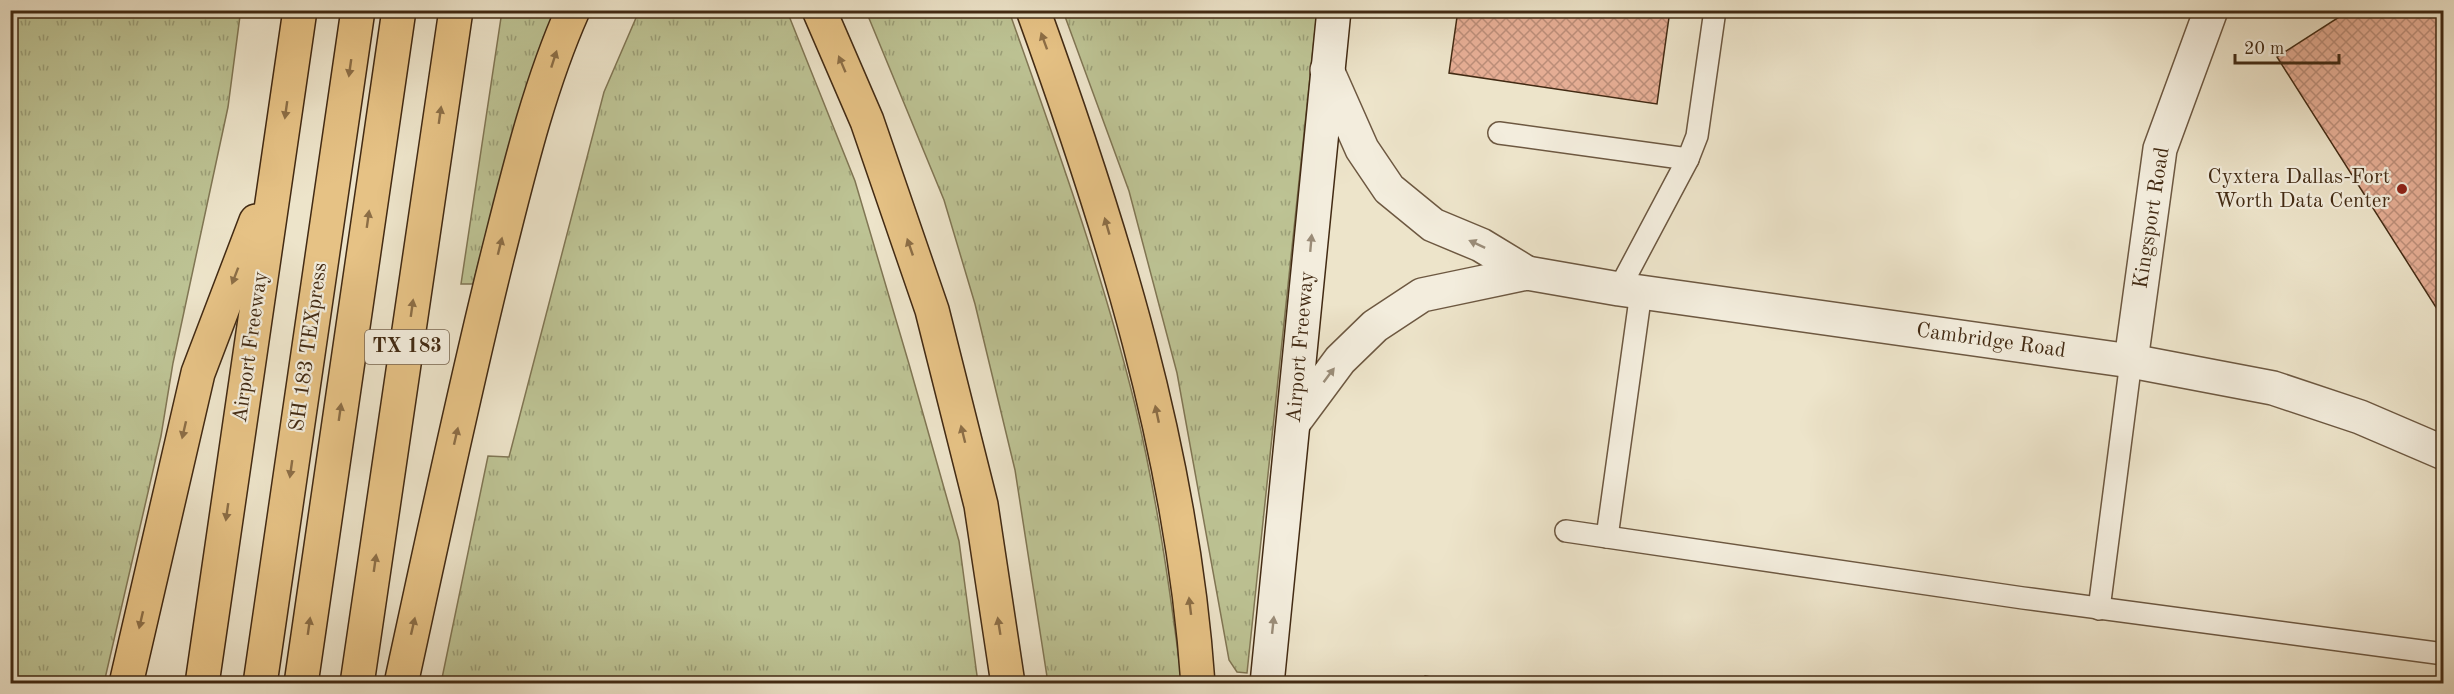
<svg xmlns="http://www.w3.org/2000/svg" width="2454" height="694" viewBox="0 0 2454 694" font-family="'Old Standard TT',serif">
  <defs>
    <pattern id="grass-tufts" width="24" height="20" patternUnits="userSpaceOnUse" patternTransform="scale(1.5)"><rect width="24" height="20" fill="#bdc394"/><path d="M3 7l-1-3M5 7V3M7 7l1-3M15 17l-1-3M17 17v-4M19 17l1-3" fill="none" stroke="#9b9f78"/></pattern>
    <pattern id="building-cross-hatch" width="8" height="8" patternUnits="userSpaceOnUse" patternTransform="scale(1.5)"><rect width="8" height="8" fill="#e5ad94"/><path d="M0 0l8 8M0 8l8-8" fill="none" stroke="#bb8d78"/></pattern>
  </defs>
  <rect width="100%" height="100%" fill="#ede4ca"/>
  <filter id="stains"><feTurbulence type="fractalNoise" baseFrequency=".00333" numOctaves="4"/><feColorMatrix values="0 0 0 0 .2 0 0 0 0 .09 0 0 0 0 .02 0 0 0 .5 -.17"/></filter>
  <radialGradient id="worn" r=".72"><stop offset=".6" stop-color="#630" stop-opacity="0"/><stop offset="1" stop-color="#630" stop-opacity=".3"/></radialGradient>
  <g fill="url(#grass-tufts)" stroke="#807654" stroke-width="1.5">
    <path d="M 10,11 L 252,11 L 251,16 L 240,16 L 228,107 L 173,363 L 161,436 L 104,683 L 11,683 Z"/>
    <path d="M 502,11 L 557,11 L 498,187 L 473,284 L 461,284 Z"/>
    <path d="M 639,11 L 787,11 L 855,181 L 909,364 L 959,541 L 978,683 L 441,683 L 488,456 L 509,457 L 604,92 Z"/>
    <path d="M 866,11 L 1009,11 C 1055,141 1102,271 1135,405 C 1157,497 1170,590 1182,683 L 1048,683 L 1015,470 L 975,304 L 944,200 Z"/>
    <path d="M 1063,11 L 1317,11 L 1247,673 L 1237,672 L 1229,660 L 1177,373 L 1129,191 Z"/>
  </g>
  <g fill="url(#building-cross-hatch)" stroke="#422a13" stroke-width="1.5">
    <path d="M 1458,10 L 1670,10 L 1657,104 L 1449,73 Z"/>
    <path d="M 2350,10 L 2444,10 L 2444,320 L 2277,57 Z"/>
    <path d="M 1425,676 L 1475,684 L 1423,684 Z"/>
  </g>
  <g fill="none" stroke-linecap="round" stroke-linejoin="round">
    <defs>
      <g id="service">
        <path d="M 1499,133 L 1688,159"/>
        <path d="M 1619,289 L 1688,159 L 1697,136 L 1715,10"/>
        <path d="M 1566,531 L 2023,598 L 2444,654"/>
        <path d="M 1607,537 L 1641,292"/>
        <path d="M 2099,609 L 2131,361"/>
      </g>
      <g id="minor">
        <path d="M 1327,70 L 1362,149 L 1389,189 L 1433,225 L 1481,245 L 1527,273"/>
        <path d="M 2131,361 L 2160,149 L 2211,10"/>
        <path d="M 1294,422 L 1340,360 L 1375,326 L 1422,295 L 1527,273 L 1619,289 L 2131,361 L 2273,388 L 2360,417 L 2444,453"/>
      </g>
      <path id="secondary" d="M 1267,684 L 1334,10"/>
      <g id="motorway">
        <path d="M 819,10 L 867,121 L 932,310 L 981,505 L 1008,684"/>
        <path d="M 1033,10 C 1112,228 1182,451 1198,684"/>
        <path d="M 126,684 L 198,373 L 256,221"/>
        <path d="M 202,684 L 300,10"/>
        <path d="M 260,684 L 358,10"/>
        <path d="M 301,684 L 399,10"/>
        <path d="M 357,684 L 456,10"/>
        <path d="M 401,684 C 432,542 462,399 497,258 C 518,175 538,89 573,10"/>
      </g>
    </defs>
    <use href="#service" stroke="#6d5841" stroke-width="24"/>
    <use href="#minor" stroke="#6d5841" stroke-width="36"/>
    <use href="#secondary" stroke="#422a13" stroke-width="36"/>
    <use href="#motorway" stroke="#422a13" stroke-width="36"/>
    <use href="#service" stroke="#f3eddd" stroke-width="21"/>
    <use href="#minor" stroke="#f3eddd" stroke-width="33"/>
    <use href="#secondary" stroke="#f3eddd" stroke-width="33"/>
    <use href="#motorway" stroke="#e6c285" stroke-width="33"/>
  </g>
  <defs><path id="oneway-solid" d="M-6-.8H1V-3.2L6.5 0L1 3.2V.8H-6Z" transform="scale(1.5)"/></defs>
  <g fill="#8c6e46">
    <use href="#oneway-solid" transform="translate(1044 41) rotate(-110)"/>
    <use href="#oneway-solid" transform="translate(554 59) rotate(-72)"/>
    <use href="#oneway-solid" transform="translate(842 64) rotate(-113)"/>
    <use href="#oneway-solid" transform="translate(350 68) rotate(98)"/>
    <use href="#oneway-solid" transform="translate(286 110) rotate(98)"/>
    <use href="#oneway-solid" transform="translate(440 115) rotate(-82)"/>
    <use href="#oneway-solid" transform="translate(368 219) rotate(-82)"/>
    <use href="#oneway-solid" transform="translate(1107 226) rotate(-106)"/>
    <use href="#oneway-solid" transform="translate(500 246) rotate(-76)"/>
    <use href="#oneway-solid" transform="translate(910 247) rotate(-109)"/>
    <use href="#oneway-solid" transform="translate(235 276) rotate(111)"/>
    <use href="#oneway-solid" transform="translate(412 308) rotate(-82)"/>
    <use href="#oneway-solid" transform="translate(340 412) rotate(-82)"/>
    <use href="#oneway-solid" transform="translate(1157 414) rotate(-102)"/>
    <use href="#oneway-solid" transform="translate(184 430) rotate(103)"/>
    <use href="#oneway-solid" transform="translate(963 434) rotate(-104)"/>
    <use href="#oneway-solid" transform="translate(456 436) rotate(-77)"/>
    <use href="#oneway-solid" transform="translate(291 469) rotate(98)"/>
    <use href="#oneway-solid" transform="translate(227 512) rotate(98)"/>
    <use href="#oneway-solid" transform="translate(375 563) rotate(-82)"/>
    <use href="#oneway-solid" transform="translate(1190 606) rotate(-97)"/>
    <use href="#oneway-solid" transform="translate(141 620) rotate(103)"/>
    <use href="#oneway-solid" transform="translate(309 626) rotate(-82)"/>
    <use href="#oneway-solid" transform="translate(413 626) rotate(-77)"/>
    <use href="#oneway-solid" transform="translate(999 626) rotate(-99)"/>
  </g>
  <g fill="#9a8c78">
    <use href="#oneway-solid" transform="translate(1311 243) rotate(-85)"/>
    <use href="#oneway-solid" transform="translate(1477 244) rotate(-155)"/>
    <use href="#oneway-solid" transform="translate(1329 375) rotate(-53)"/>
    <use href="#oneway-solid" transform="translate(1273 625) rotate(-84)"/>
  </g>
  <circle fill="#8f2418" stroke="#f3eddd" stroke-width="2" cx="2402" cy="189" r="6"/>
  <g text-anchor="middle" dominant-baseline="central" stroke-width="4.5" stroke-linejoin="round" paint-order="stroke">
    <rect fill="#f3eddd" stroke="#776450" stroke-width="1.5" x="365" y="330" width="84" height="34" rx="4.5"/>
    <g font-size="20" font-weight="bold" fill="#422a13">
      <text x="407" y="347">TX 183</text>
    </g>
    <g font-size="21" fill="#422a13" stroke="#f3eddd" text-anchor="end">
      <text x="2390" y="177">Cyxtera Dallas-Fort<tspan x="2390" dy="24">Worth Data Center</tspan></text>
    </g>
    <g font-size="21" fill="#422a13" stroke="#f3eddd">
      <text transform="translate(2152 218) rotate(-81)">Kingsport Road</text>
      <text transform="translate(1991 341) rotate(8)">Cambridge Road</text>
      <text transform="translate(251 347) rotate(-82)">Airport Freeway</text>
      <text transform="translate(309 347) rotate(-82)">SH 183 TEXpress</text>
      <text transform="translate(1301 347) rotate(-85)">Airport Freeway</text>
    </g>
  </g>
  <rect width="2454" height="694" fill="none" stroke="#ede4ca" stroke-width="36"/>
  <rect x="12" y="12" width="2430" height="670" fill="none" stroke="#422a13" stroke-width="3"/>
  <rect x="18" y="18" width="2418" height="658" fill="none" stroke="#422a13" stroke-width="1.5"/>
  <path d="M2235 54v9h104v-9" fill="none" stroke="#422a13" stroke-width="3"/>
  <text x="2244" y="54" font-size="18" fill="#422a13" stroke="#f3eddd" stroke-width="4.5" paint-order="stroke">20 m</text>
  <rect width="100%" height="100%" filter="url(#stains)"/>
  <rect width="100%" height="100%" fill="url(#worn)"/>
</svg>
